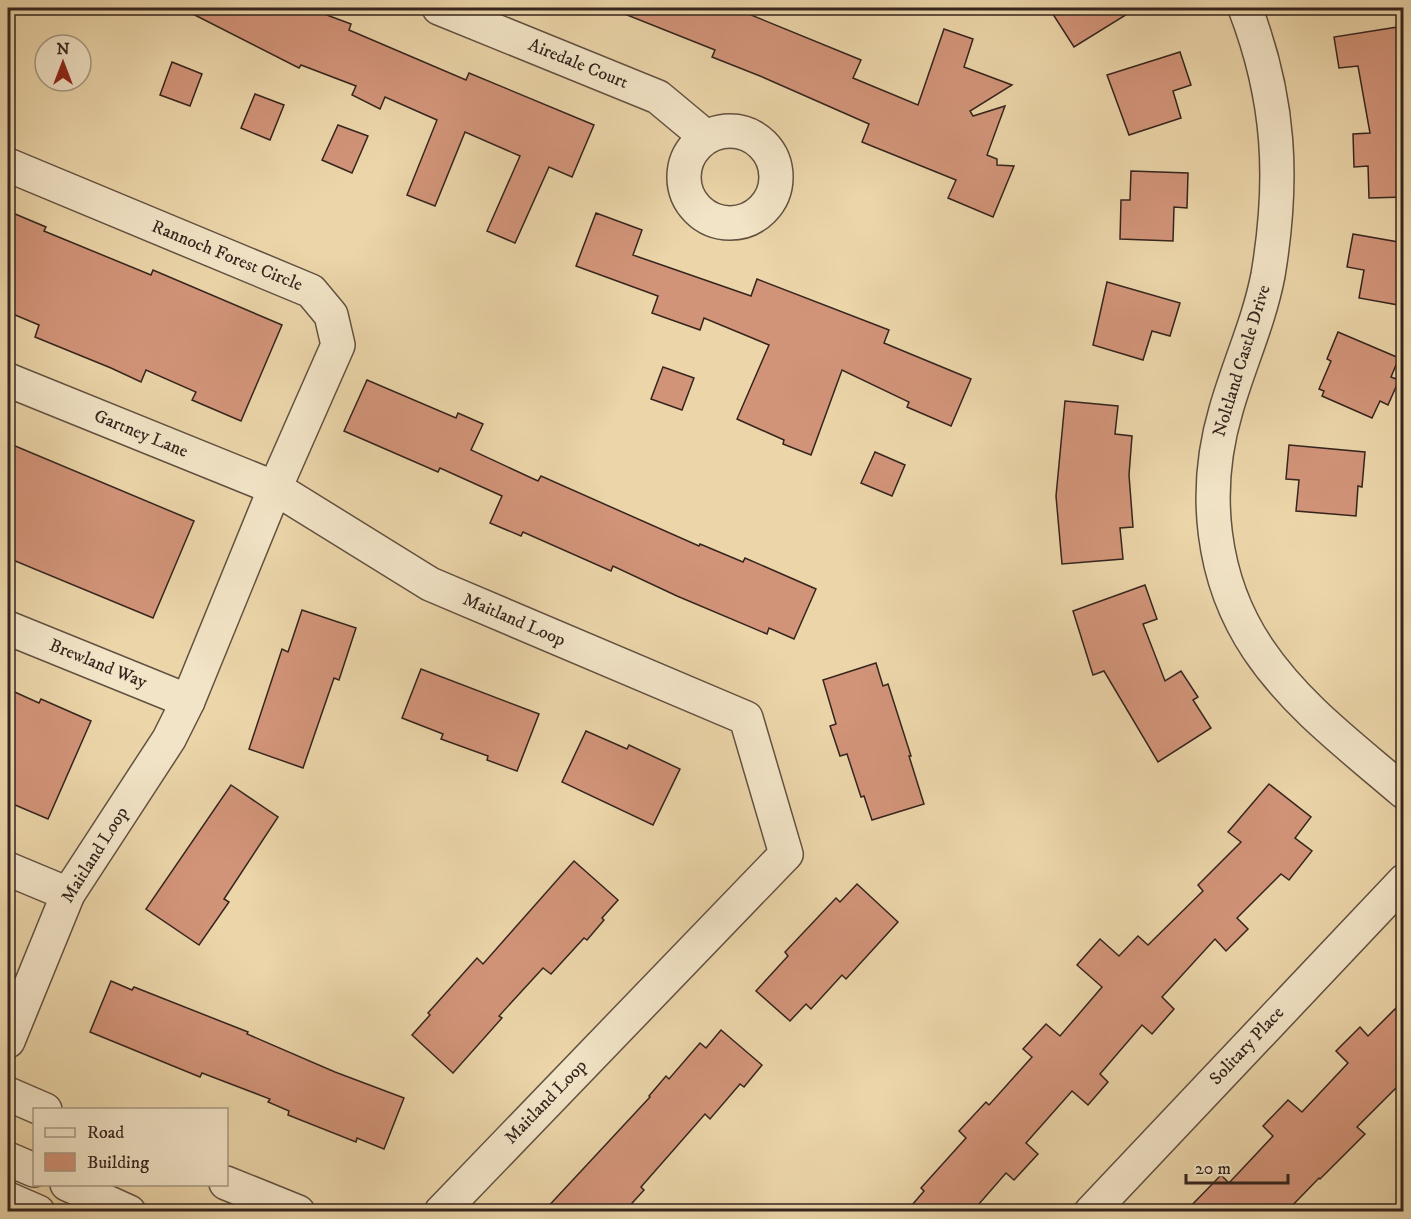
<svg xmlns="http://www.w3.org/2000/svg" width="1411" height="1219" viewBox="0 0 1411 1219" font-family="'IM FELL DW Pica',serif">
  <rect width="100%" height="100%" fill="#ebd5a9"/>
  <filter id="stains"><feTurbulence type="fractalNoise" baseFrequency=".00333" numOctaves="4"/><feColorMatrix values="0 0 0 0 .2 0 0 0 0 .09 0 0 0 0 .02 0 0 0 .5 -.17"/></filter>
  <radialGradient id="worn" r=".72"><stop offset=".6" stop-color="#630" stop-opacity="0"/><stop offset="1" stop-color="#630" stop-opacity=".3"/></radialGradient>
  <g fill="#d29479" stroke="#35251e" stroke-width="1.5">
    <path d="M 181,8 L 308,8 L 351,24 L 349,30 L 466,80 L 469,73 L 594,125 L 572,177 L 549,167 L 515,243 L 487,231 L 520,156 L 465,132 L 435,206 L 407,195 L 437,120 L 385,97 L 380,109 L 352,95 L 356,86 L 301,65 L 299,68 Z"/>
    <path d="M 612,8 L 734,8 L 861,60 L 853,78 L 918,105 L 944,29 L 973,39 L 964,67 L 1012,85 L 970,111 L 973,116 L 1005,106 L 987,155 L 997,159 L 997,165 L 1014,166 L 993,217 L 948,198 L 956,180 L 862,142 L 869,124 L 760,76 L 712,57 L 715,50 L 612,9 Z"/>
    <path d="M 1049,8 L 1137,8 L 1074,47 Z"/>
    <path d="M 1404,26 L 1404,197 L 1369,198 L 1368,166 L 1354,167 L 1353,134 L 1370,133 L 1358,66 L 1339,68 L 1334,37 Z"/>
    <path d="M 1180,52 L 1191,85 L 1173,91 L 1181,118 L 1129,135 L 1107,75 Z"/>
    <path d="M 172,62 L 202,74 L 190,106 L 160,95 Z"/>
    <path d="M 255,94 L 284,105 L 270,140 L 241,128 Z"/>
    <path d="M 338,125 L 368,136 L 352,173 L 322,160 Z"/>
    <path d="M 1131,171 L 1188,173 L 1187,208 L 1174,207 L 1173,241 L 1120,239 L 1121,200 L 1130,200 Z"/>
    <path d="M 8,211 L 46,227 L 44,231 L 151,275 L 153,270 L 282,325 L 241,421 L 192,400 L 196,392 L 146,370 L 141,382 L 111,368 L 35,337 L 39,325 L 8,312 Z"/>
    <path d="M 596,213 L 642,230 L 633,255 L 751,296 L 757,279 L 889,330 L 884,343 L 971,379 L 951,426 L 907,407 L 909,402 L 842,370 L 811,455 L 783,444 L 784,440 L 737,419 L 769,345 L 704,318 L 700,330 L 652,313 L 658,296 L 576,266 Z"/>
    <path d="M 1353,234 L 1404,243 L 1404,306 L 1359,298 L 1364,270 L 1347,267 Z"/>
    <path d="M 1107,282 L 1180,303 L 1170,336 L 1152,331 L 1143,360 L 1093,345 Z"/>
    <path d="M 1338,332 L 1399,358 L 1391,377 L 1399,380 L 1388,405 L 1380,401 L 1372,418 L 1322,396 L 1324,391 L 1319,389 L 1331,361 L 1327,359 Z"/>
    <path d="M 663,367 L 694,378 L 682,410 L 651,399 Z"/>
    <path d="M 367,380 L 456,418 L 458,413 L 483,424 L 471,450 L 538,481 L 541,476 L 699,546 L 700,544 L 743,562 L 745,558 L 816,589 L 794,639 L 769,628 L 767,634 L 677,596 L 613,566 L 611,571 L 523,532 L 521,536 L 490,523 L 502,496 L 440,468 L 438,472 L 344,431 Z"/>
    <path d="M 1065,401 L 1118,406 L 1115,434 L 1132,436 L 1129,475 L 1133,527 L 1120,528 L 1123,559 L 1062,564 L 1056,496 Z"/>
    <path d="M 8,443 L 194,521 L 153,618 L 8,558 Z"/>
    <path d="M 1289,445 L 1365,452 L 1362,487 L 1358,486 L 1356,516 L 1296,511 L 1299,480 L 1286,479 Z"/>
    <path d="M 875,452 L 905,465 L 892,496 L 861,483 Z"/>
    <path d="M 1145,585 L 1157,619 L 1143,624 L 1165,681 L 1181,671 L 1198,697 L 1193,700 L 1211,728 L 1158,762 L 1104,671 L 1093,675 L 1073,611 Z"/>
    <path d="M 302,610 L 356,628 L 339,680 L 334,678 L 303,768 L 249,749 L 282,649 L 288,652 Z"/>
    <path d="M 876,663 L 883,686 L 888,684 L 911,756 L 909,756 L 924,804 L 872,820 L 864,796 L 861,797 L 847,754 L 840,756 L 830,726 L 836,724 L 823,680 Z"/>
    <path d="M 421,669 L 539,714 L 517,771 L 487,760 L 488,756 L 441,739 L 443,734 L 402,718 Z"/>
    <path d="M 8,689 L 39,703 L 41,699 L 91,721 L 48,819 L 8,802 Z"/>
    <path d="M 586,731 L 627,749 L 629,745 L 680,769 L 653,825 L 562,782 Z"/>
    <path d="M 1269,784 L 1311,817 L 1295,838 L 1312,851 L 1289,880 L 1281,874 L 1237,918 L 1248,929 L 1226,951 L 1215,939 L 1162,997 L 1174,1009 L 1152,1034 L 1142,1025 L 1100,1074 L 1108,1082 L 1088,1105 L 1072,1091 L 1026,1143 L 1038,1154 L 1014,1180 L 1006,1173 L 972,1212 L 906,1212 L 924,1191 L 921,1188 L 966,1138 L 959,1131 L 986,1102 L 989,1105 L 1032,1057 L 1023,1049 L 1046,1024 L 1060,1036 L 1102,987 L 1077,965 L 1100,939 L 1119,956 L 1138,936 L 1148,945 L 1203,891 L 1198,885 L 1241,842 L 1228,832 Z"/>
    <path d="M 231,785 L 278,817 L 224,899 L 229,902 L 199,945 L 146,909 Z"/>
    <path d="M 574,861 L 618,900 L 602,918 L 604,920 L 587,940 L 584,938 L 551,974 L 543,968 L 499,1016 L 502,1018 L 453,1073 L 412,1035 L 430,1015 L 428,1013 L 477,958 L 483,964 Z"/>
    <path d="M 857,884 L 898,922 L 846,979 L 842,975 L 811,1009 L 806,1004 L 790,1021 L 756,991 L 788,956 L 785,952 L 836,898 L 840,902 Z"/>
    <path d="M 111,981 L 132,990 L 134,987 L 248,1032 L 247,1034 L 335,1072 L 404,1098 L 384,1149 L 357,1138 L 356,1142 L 288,1115 L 289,1111 L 268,1102 L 270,1099 L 202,1073 L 200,1077 L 90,1032 Z"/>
    <path d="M 1404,1000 L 1404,1080 L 1357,1127 L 1365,1134 L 1320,1179 L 1319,1178 L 1286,1212 L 1185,1212 L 1221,1175 L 1229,1183 L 1273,1136 L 1263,1126 L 1288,1100 L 1302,1112 L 1348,1063 L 1336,1051 L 1360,1027 L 1368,1036 Z"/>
    <path d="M 721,1030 L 762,1065 L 744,1087 L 740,1084 L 710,1119 L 705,1114 L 641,1187 L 644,1190 L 624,1212 L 543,1212 L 650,1097 L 649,1096 L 666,1076 L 669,1079 L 700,1043 L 706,1048 Z"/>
  </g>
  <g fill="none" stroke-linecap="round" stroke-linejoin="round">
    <defs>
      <g id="minor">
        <path d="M 439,8 L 658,97 L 706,137"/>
        <path d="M 1245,8 C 1280,99 1284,180 1268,275 C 1259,322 1239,364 1226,410 C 1202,491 1211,579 1258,649 C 1297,707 1352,747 1404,792"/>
        <circle cx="730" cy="177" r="46"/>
        <path d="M 8,165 L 311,291 L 331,315 L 338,345 L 275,488 L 8,380"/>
        <path d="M 8,628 L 188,701"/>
        <path d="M 8,869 L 68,894"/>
        <path d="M 8,1041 L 68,894 L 169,739 L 188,701 L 275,488 L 430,584 L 746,718 L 786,854 L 441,1212"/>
        <path d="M 8,1094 L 45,1110"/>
        <path d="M 8,1159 L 34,1170"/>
        <path d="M 226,1183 L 298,1212"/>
        <path d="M 67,1184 L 129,1212"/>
        <path d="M 8,1199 L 38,1212"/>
        <path d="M 1091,1212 L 1404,881"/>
      </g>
    </defs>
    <use href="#minor" stroke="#625141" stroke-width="36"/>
    <use href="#minor" stroke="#f2e4c7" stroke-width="33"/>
  </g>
  <g text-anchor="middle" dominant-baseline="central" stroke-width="5" stroke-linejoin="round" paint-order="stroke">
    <g font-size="18" fill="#35251e" stroke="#f2e4c7">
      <text transform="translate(578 64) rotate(22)">Airedale Court</text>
      <text transform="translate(227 256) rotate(22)">Rannoch Forest Circle</text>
      <text transform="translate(1242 361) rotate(-73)">Noltland Castle Drive</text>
      <text transform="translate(141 434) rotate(22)">Gartney Lane</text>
      <text transform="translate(514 620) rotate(23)">Maitland Loop</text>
      <text transform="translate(98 664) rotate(22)">Brewland Way</text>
      <text transform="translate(95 855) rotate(-58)">Maitland Loop</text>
      <text transform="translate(1247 1046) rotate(-47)">Solitary Place</text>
      <text transform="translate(546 1102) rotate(-46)">Maitland Loop</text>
    </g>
  </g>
  <rect width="1411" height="1219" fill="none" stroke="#ebd5a9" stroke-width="30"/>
  <rect x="9" y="9" width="1393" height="1201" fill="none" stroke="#35251e" stroke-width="3"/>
  <rect x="15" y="15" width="1381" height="1189" fill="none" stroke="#35251e" stroke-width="1.5"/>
  <rect x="33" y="1108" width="195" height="78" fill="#f2e4c7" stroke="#a69883" stroke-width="1.5"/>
  <rect x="45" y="1128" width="30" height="9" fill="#f2e4c7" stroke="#a69883" stroke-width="1.5"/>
  <text x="87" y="1138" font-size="18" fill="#35251e">Road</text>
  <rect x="45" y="1153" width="30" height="18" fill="#d29479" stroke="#a69883" stroke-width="1.5"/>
  <text x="87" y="1168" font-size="18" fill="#35251e">Building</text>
  <g transform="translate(63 63)"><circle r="28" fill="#f2e4c7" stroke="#a69883" stroke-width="1.5"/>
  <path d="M0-4.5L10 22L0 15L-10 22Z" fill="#8f2418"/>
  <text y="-9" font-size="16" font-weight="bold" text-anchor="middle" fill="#35251e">N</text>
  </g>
  <path d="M1186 1174v9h102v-9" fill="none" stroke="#35251e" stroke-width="3"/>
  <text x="1195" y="1174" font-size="18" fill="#35251e" stroke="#f2e4c7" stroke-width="4.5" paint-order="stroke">20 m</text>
  <rect width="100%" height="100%" filter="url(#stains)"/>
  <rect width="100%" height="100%" fill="url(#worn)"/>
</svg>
